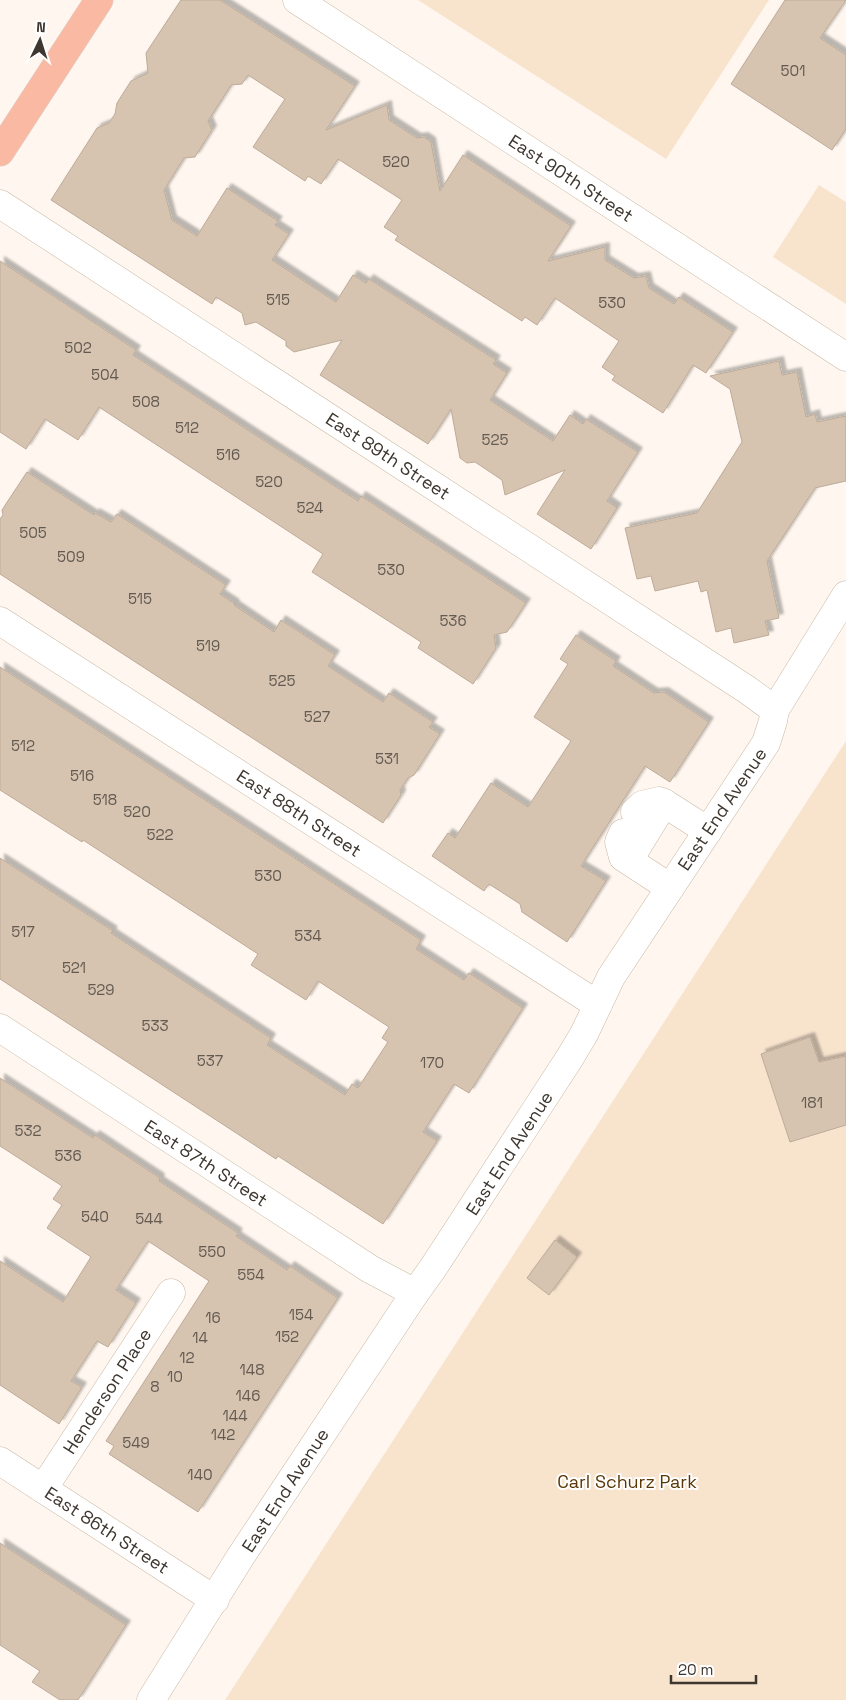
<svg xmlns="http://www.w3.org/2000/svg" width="846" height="1700" viewBox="0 0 846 1700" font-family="'Space Grotesk',sans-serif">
  <defs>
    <filter id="shadow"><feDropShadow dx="4.5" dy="-4.5" stdDeviation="1" flood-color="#0004"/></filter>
  </defs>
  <rect width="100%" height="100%" fill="#fff7ef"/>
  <g fill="#f8e3cd">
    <path d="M 418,0 L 769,0 L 666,159 Z"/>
    <path d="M 819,185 L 846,202 L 846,304 L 773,257 Z"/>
    <path d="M 846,741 L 846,1700 L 225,1700 Z"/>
  </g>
  <g fill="#d6c4b1" stroke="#bdab99" filter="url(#shadow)">
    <path d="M 181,0 L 220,0 L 355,86 L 326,130 L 387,105 L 389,120 L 417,138 L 424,137 L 431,142 L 440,191 L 463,155 L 571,226 L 548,261 L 605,247 L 605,260 L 634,278 L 646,276 L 649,288 L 674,304 L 679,297 L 733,332 L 706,373 L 693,365 L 663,413 L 612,380 L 615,376 L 602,367 L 619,341 L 555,298 L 537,325 L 525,317 L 522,321 L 395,240 L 398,236 L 384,227 L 402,200 L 338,159 L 321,184 L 308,176 L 305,181 L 253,147 L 285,99 L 248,75 L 242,84 L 231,85 L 208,121 L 212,130 L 195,157 L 184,158 L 164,190 L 172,220 L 197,236 L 227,188 L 278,221 L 275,225 L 289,234 L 272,260 L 336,302 L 353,275 L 366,283 L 369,279 L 496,360 L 493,364 L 507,373 L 490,400 L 553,441 L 570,415 L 583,424 L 586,419 L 638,452 L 607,501 L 617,508 L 591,549 L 537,514 L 565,470 L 505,495 L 502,480 L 475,462 L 467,463 L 460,458 L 451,409 L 428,444 L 320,375 L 342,340 L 294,352 L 286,346 L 286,341 L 256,322 L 245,325 L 242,313 L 216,297 L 212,304 L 51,200 L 97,128 L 109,123 L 115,114 L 117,103 L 131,81 L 148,73 L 146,53 Z"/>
    <path d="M 785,0 L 846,0 L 820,38 L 846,55 L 846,129 L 832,150 L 731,84 Z"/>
    <path d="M 0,261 L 136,350 L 133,355 L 254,434 L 358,501 L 361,496 L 526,603 L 507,632 L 494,635 L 496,648 L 473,684 L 418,648 L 421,642 L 312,572 L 323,554 L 99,407 L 78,440 L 45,419 L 26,449 L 0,432 Z"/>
    <path d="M 779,361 L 782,375 L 797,372 L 806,417 L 815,414 L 817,422 L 846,416 L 846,481 L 815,488 L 767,561 L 779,618 L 765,621 L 769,635 L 734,643 L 731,628 L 716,632 L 707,590 L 701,592 L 698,581 L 655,591 L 651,576 L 637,579 L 625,528 L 697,513 L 742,442 L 730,389 L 710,376 Z"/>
    <path d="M 27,472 L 94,515 L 95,513 L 111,522 L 117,514 L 226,585 L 220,594 L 235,604 L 234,605 L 274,632 L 281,620 L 335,655 L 328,666 L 383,702 L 389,693 L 433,722 L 429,727 L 440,734 L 414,775 L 408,778 L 400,790 L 401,795 L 383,823 L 0,574 L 0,519 L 3,515 L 2,510 Z"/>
    <path d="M 576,635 L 616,661 L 613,666 L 654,693 L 664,692 L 709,722 L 670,782 L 645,766 L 581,866 L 606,881 L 567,942 L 522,912 L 520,904 L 489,884 L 484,891 L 432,856 L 448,833 L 455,838 L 491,783 L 528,807 L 571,741 L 534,717 L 568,664 L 560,659 Z"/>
    <path d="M 0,667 L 421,940 L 416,949 L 464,980 L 469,973 L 523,1008 L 469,1093 L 454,1084 L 423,1132 L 437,1141 L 383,1224 L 278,1156 L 276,1159 L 0,979 L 0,858 L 113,931 L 111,933 L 271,1038 L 267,1045 L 345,1095 L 352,1084 L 358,1088 L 388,1042 L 382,1038 L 389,1027 L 318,981 L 306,1000 L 251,965 L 258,954 L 83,840 L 82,842 L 0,790 Z"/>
    <path d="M 810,1037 L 819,1062 L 846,1056 L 846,1125 L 790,1142 L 761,1054 Z"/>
    <path d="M 0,1078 L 93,1138 L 95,1135 L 160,1178 L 159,1181 L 238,1233 L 236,1236 L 287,1270 L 290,1266 L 338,1298 L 198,1512 L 109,1454 L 114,1446 L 106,1441 L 209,1281 L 148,1241 L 116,1290 L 136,1303 L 108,1347 L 97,1341 L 71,1381 L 82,1387 L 59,1424 L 0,1385 L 0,1261 L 63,1302 L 91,1257 L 47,1228 L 62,1205 L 53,1199 L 62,1186 L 0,1146 Z"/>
    <path d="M 555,1240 L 577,1257 L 549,1295 L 527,1278 Z"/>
    <path d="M 0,1543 L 126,1625 L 78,1700 L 60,1700 L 32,1682 L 40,1671 L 0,1645 Z"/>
  </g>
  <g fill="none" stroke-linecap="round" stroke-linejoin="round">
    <defs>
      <g id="minor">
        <path d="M 297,0 L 846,357"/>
        <path d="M 0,204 L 746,689 L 775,710"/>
        <path d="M 0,621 L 598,1005"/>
        <path d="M 635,812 L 642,805 L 659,801 L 664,803 L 708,831"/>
        <path d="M 623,833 L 619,842 L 623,857 L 669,887"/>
        <path d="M 629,860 L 664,803"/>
        <path d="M 0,1028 L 370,1269 L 415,1293"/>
        <path d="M 0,1461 L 215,1600"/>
        <path d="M 43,1489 L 171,1293"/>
        <path d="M 151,1700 L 241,1556 L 415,1293 L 433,1268 L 569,1059 L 584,1034 L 611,977 L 766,743 L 773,721 L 775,710 L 846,595"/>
      </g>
      <path id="major" d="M 0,152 L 99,0"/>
    </defs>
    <use href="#minor" stroke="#c9b8a5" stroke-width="29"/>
    <use href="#major" stroke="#d8d7d6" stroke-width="29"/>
    <use href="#minor" stroke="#fff" stroke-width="28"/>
    <use href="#major" stroke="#fab9a3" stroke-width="28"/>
  </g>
  <g text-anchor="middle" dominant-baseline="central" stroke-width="4" stroke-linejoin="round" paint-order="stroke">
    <g font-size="15" fill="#645a50">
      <text x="793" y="70">501</text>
      <text x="396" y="161">520</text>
      <text x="278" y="299">515</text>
      <text x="612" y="302">530</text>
      <text x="78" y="347">502</text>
      <text x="105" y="374">504</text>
      <text x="146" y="401">508</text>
      <text x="187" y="427">512</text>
      <text x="495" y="439">525</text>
      <text x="228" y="454">516</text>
      <text x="269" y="481">520</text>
      <text x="310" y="507">524</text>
      <text x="33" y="532">505</text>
      <text x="71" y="556">509</text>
      <text x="391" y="569">530</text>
      <text x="140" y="598">515</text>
      <text x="453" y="620">536</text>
      <text x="208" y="645">519</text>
      <text x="282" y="680">525</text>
      <text x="317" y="716">527</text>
      <text x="23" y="745">512</text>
      <text x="387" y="758">531</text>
      <text x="82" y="775">516</text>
      <text x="105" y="799">518</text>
      <text x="137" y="811">520</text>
      <text x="160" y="834">522</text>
      <text x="268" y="875">530</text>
      <text x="23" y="931">517</text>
      <text x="308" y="935">534</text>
      <text x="74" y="967">521</text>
      <text x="101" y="989">529</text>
      <text x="155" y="1025">533</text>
      <text x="210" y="1060">537</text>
      <text x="432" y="1062">170</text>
      <text x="812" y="1102">181</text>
      <text x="28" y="1130">532</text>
      <text x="68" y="1155">536</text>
      <text x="95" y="1216">540</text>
      <text x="149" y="1218">544</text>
      <text x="212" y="1251">550</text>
      <text x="251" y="1274">554</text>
      <text x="301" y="1314">154</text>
      <text x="213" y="1317">16</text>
      <text x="287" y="1336">152</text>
      <text x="200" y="1337">14</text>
      <text x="187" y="1357">12</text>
      <text x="252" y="1369">148</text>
      <text x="175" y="1376">10</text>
      <text x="155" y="1386">8</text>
      <text x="248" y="1395">146</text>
      <text x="235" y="1415">144</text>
      <text x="223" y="1434">142</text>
      <text x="136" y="1442">549</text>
      <text x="200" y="1474">140</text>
    </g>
    <g font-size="18" fill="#3e3730" stroke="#fff">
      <text transform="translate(571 178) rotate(33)">East 90th Street</text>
      <text transform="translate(388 456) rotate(33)">East 89th Street</text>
      <text transform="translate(722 809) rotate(-56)">East End Avenue</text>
      <text transform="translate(299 813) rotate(33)">East 88th Street</text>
      <text transform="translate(509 1153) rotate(-57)">East End Avenue</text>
      <text transform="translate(206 1163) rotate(33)">East 87th Street</text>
      <text transform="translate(107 1391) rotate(-57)">Henderson Place</text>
      <text transform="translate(285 1490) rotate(-57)">East End Avenue</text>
      <text transform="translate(107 1530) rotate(33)">East 86th Street</text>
    </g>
    <g font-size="18" fill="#5a3705" stroke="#fff">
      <text x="627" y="1481">Carl Schurz Park</text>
    </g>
  </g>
  <g transform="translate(40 40) rotate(4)" stroke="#ffffff" stroke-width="4" paint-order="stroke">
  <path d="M0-4L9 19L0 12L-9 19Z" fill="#3e3730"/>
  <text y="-8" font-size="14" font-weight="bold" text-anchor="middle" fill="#3e3730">N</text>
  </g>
  <path d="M671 1675v8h85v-8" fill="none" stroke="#3e3730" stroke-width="2.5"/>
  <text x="678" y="1675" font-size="15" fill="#3e3730" stroke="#ffffff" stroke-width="4" paint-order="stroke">20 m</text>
</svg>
